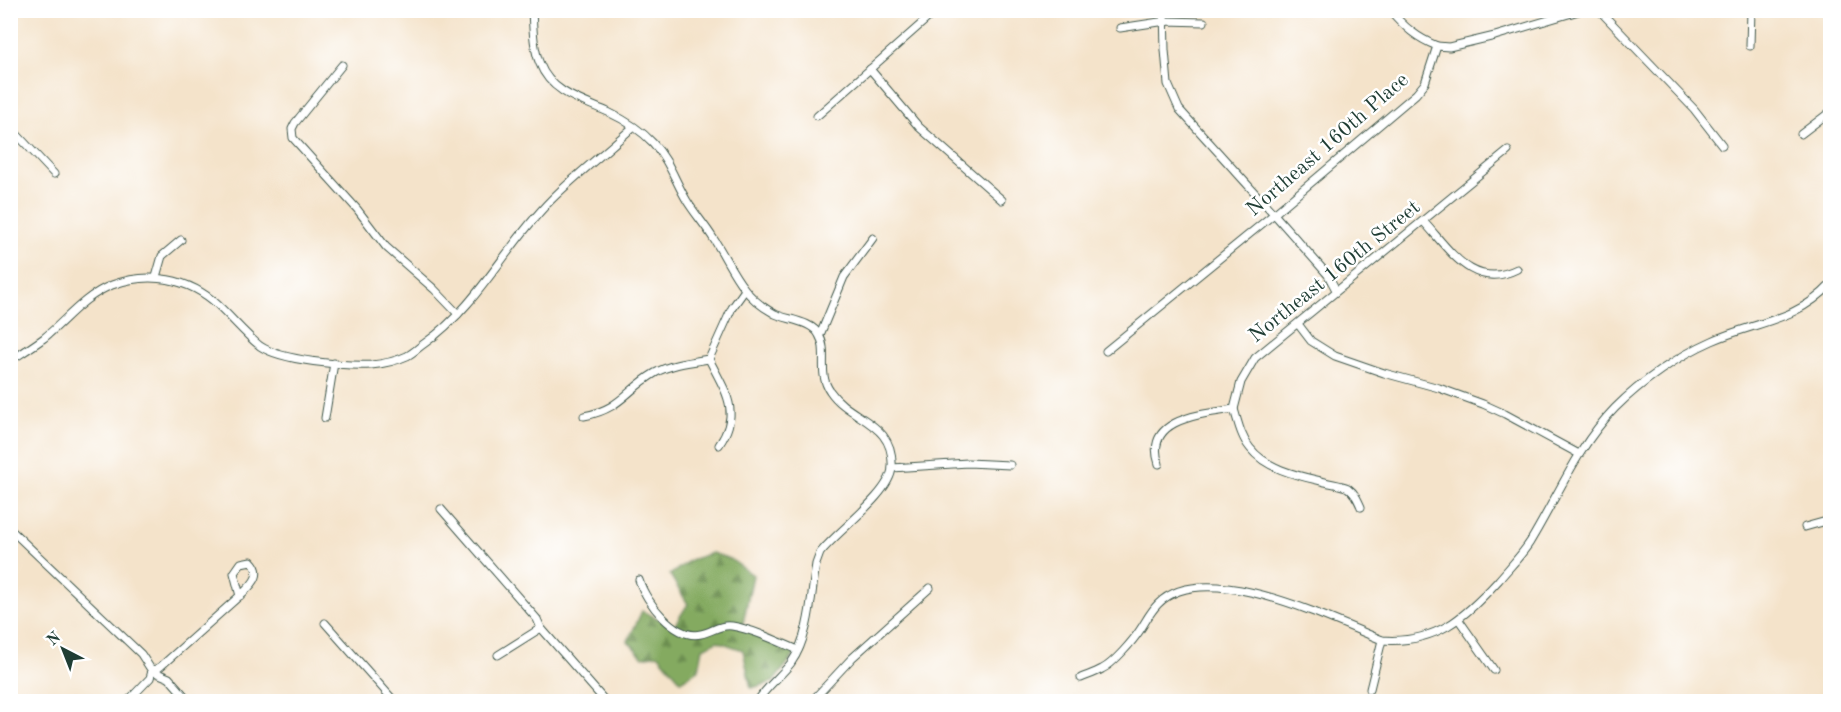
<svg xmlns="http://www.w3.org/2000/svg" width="1841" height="712" viewBox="0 0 1841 712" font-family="'Old Standard TT',serif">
  <defs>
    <pattern id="forest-firs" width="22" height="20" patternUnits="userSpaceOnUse" patternTransform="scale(1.5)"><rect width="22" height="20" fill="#84aa60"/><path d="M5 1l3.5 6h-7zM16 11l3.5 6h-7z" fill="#6b8c50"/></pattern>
  </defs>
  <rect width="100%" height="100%" fill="#fff"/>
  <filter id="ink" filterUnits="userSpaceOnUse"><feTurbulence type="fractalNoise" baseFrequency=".0167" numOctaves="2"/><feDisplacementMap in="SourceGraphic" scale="12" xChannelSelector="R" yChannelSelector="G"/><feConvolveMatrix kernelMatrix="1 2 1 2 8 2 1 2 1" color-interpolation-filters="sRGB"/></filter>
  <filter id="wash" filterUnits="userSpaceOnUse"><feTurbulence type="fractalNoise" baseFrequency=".008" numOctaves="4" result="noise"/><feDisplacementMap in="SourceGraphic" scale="24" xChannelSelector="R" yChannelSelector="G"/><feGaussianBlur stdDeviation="1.35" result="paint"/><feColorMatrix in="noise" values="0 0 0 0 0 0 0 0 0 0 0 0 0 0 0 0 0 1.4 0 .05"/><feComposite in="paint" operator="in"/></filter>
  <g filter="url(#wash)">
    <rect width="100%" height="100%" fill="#f4e3ca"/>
    <path fill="url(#forest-firs)" stroke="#52744a" stroke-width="1.5" d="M 712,553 L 730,559 L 753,575 L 742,628 L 798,650 L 773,682 L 751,688 L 743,650 L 717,641 L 703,648 L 699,669 L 681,681 L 658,654 L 643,657 L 628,641 L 642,611 L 674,626 L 688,604 L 670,575 L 690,560 Z"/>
  </g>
  <g filter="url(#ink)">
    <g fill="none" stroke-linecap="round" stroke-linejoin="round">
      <defs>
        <g id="minor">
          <path d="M 532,10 C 533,28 533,48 540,64 C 551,93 583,101 608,112 C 623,119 641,130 653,143 C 669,160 675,181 687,201 C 695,214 705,225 713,238 C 724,254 732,273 744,288 C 751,298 764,308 775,314 C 788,320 812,321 819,335 C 829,351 817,373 830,391 C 850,421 895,421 892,468 C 890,494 837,531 820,553 L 816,564 C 811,596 810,636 791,663 C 780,677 766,687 757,702"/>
          <path d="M 1164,10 L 1165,50 L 1168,84 L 1179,109 L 1274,214 L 1328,275 L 1336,290"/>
          <path d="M 1390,10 C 1404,27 1417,38 1437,46"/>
          <path d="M 1599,10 L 1694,109 L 1722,145"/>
          <path d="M 1120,28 L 1166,21 L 1204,22"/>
          <path d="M 1750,46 L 1751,10"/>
          <path d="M 342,65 L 295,123 L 292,129 L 293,138 L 357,209 L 386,247 L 434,289 L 458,314"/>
          <path d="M 870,69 L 919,127 L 1002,200"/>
          <path d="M 817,116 L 937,10"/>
          <path d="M 10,127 L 54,174"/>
          <path d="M 1801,134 L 1830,112"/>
          <path d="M 1423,221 C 1450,250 1473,291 1517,269"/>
          <path d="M 156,277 L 162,256 L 181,240"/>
          <path d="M 1298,324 L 1311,341 L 1335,356 L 1384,373 L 1439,388 L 1483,404 L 1505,414 L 1579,454"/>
          <path d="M 820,335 L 844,277 L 873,238"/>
          <path d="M 1106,351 L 1274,214 L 1416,94 L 1425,83 L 1437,46 L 1449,47 L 1495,36 L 1582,10"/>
          <path d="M 709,359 C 725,391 742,412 719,445"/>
          <path d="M 10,361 C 22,353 33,346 44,338 C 67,319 84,296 112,285 C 149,271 189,278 218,305 C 232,318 245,334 260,346 C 282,361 344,366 371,365 C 383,364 396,361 407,356 C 413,353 419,347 425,343 C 478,306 506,245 551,200 C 577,174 606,152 633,127"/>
          <path d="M 1234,409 C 1238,422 1241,437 1250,448 C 1267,470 1300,476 1325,482 C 1332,484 1342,485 1348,488 C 1355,493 1358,500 1361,507"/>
          <path d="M 584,416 C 621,409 626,390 655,373 C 671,364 691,362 709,359 L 732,308 L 745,290"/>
          <path d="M 325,418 L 334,363"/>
          <path d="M 1159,464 C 1143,418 1203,414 1234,409 L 1241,382 L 1255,358 L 1508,151"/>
          <path d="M 892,468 L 968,463 L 1010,465"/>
          <path d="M 441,509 L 537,619 L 541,628 L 606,702"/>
          <path d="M 1805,527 L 1830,520"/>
          <path d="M 10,529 L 141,654 L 152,671 L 169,678 L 190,702"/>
          <path d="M 639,580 C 646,602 675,640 701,634 C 712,632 720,624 732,626 C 755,630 777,641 798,650"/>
          <path d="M 1459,620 L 1494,670"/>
          <path d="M 325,623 L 395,702"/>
          <path d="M 498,655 L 541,628"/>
          <path d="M 152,671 L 160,667 L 244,592 C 254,583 263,573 251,561 L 241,563 L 234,573 L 240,596"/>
          <path d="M 1081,678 C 1088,675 1095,673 1102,669 C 1113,664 1133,641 1140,630 C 1146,621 1150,612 1158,604 C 1204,557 1330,619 1382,640 C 1436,644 1464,618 1498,581 C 1509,568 1521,556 1530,542 C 1558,496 1577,447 1615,408 C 1642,381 1678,356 1712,341 C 1754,322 1797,321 1830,285"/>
          <path d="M 1370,689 L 1382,640"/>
          <path d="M 127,702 L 150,678 L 152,671"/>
          <path d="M 811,702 L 852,658 L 930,588"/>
        </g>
      </defs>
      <use href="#minor" stroke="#3f564a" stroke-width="9"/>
      <use href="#minor" stroke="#fff" stroke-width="7"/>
    </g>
  </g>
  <g text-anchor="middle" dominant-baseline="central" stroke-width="5" stroke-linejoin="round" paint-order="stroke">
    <g font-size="21" fill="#1f3d34" stroke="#fff">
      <text transform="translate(1328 145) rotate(-41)">Northeast 160th Place</text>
      <text transform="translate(1335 272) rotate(-39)">Northeast 160th Street</text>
    </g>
  </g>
  <rect width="1841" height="712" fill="none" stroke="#fff" stroke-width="36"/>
  <g transform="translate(63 649) rotate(318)" stroke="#ffffff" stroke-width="4.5" paint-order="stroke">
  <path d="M0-4.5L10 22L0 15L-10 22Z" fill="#1f3d34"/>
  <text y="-9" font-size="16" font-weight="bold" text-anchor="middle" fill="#1f3d34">N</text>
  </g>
</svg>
